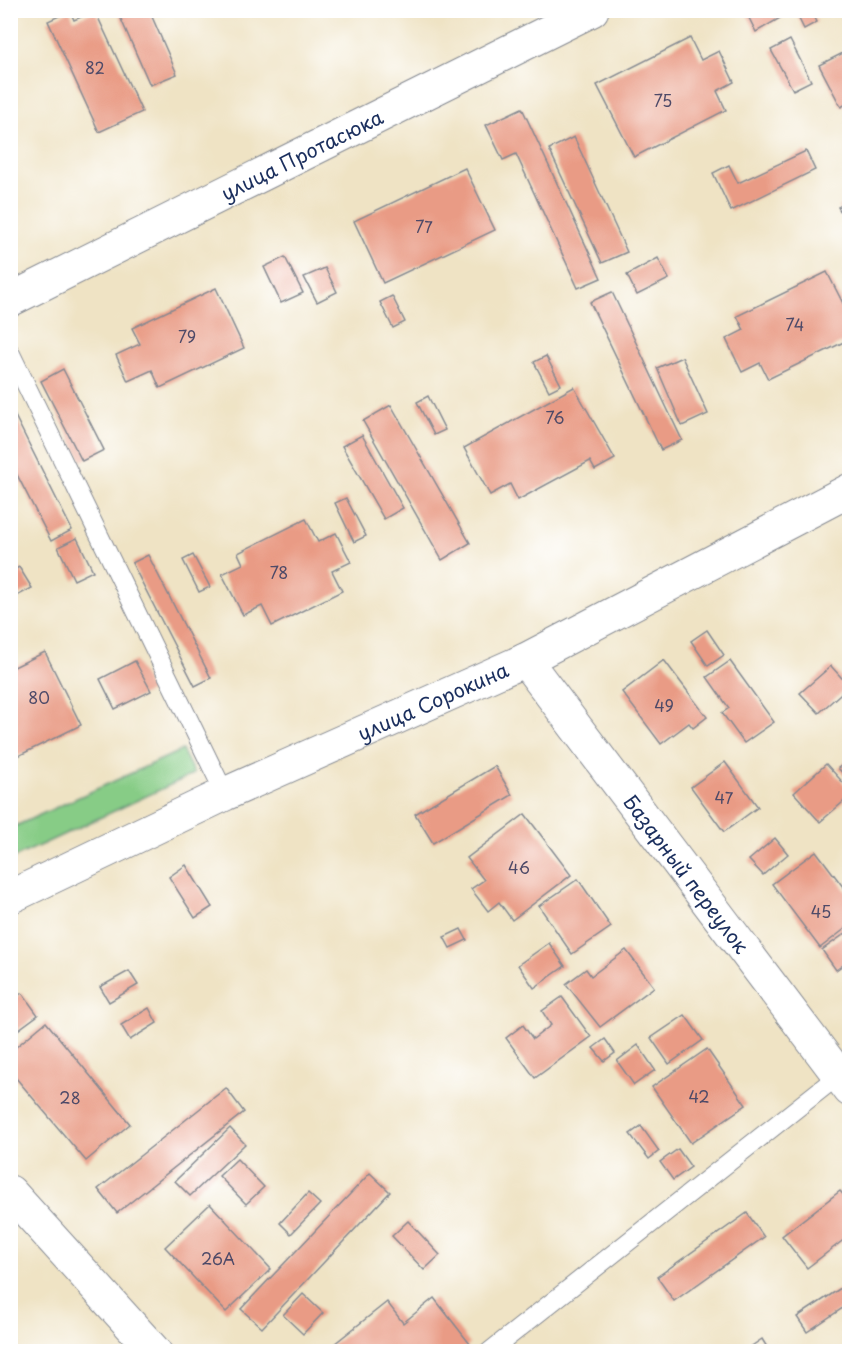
<svg xmlns="http://www.w3.org/2000/svg" width="860" height="1362" viewBox="0 0 860 1362" font-family="'Playpen Sans',sans-serif">
  <rect width="100%" height="100%" fill="#fff"/>
  <filter id="ink" filterUnits="userSpaceOnUse"><feTurbulence type="fractalNoise" baseFrequency=".0167" numOctaves="2"/><feDisplacementMap in="SourceGraphic" scale="12" xChannelSelector="R" yChannelSelector="G"/><feConvolveMatrix kernelMatrix="1 2 1 2 8 2 1 2 1" color-interpolation-filters="sRGB"/></filter>
  <filter id="wash" filterUnits="userSpaceOnUse"><feTurbulence type="fractalNoise" baseFrequency=".008" numOctaves="4" result="noise"/><feDisplacementMap in="SourceGraphic" scale="24" xChannelSelector="R" yChannelSelector="G"/><feGaussianBlur stdDeviation="1.35" result="paint"/><feColorMatrix in="noise" values="0 0 0 0 0 0 0 0 0 0 0 0 0 0 0 0 0 1.4 0 .05"/><feComposite in="paint" operator="in"/></filter>
  <g filter="url(#wash)">
    <rect width="100%" height="100%" fill="#efe3c4"/>
    <path fill="#87cc86" stroke="#517e72" stroke-width="1.5" d="M 182,750 L 194,774 L 11,859 L 11,828 Z"/>
    <g id="blocks">
      <g fill="#e99b85">
        <path d="M 117,10 L 149,10 L 177,74 L 150,85 Z"/>
        <path d="M 745,10 L 785,10 L 787,14 L 756,32 Z"/>
        <path d="M 801,10 L 811,10 L 817,22 L 804,29 L 796,13 Z"/>
        <path d="M 70,11 L 74,20 L 95,11 L 142,112 L 99,132 L 48,21 Z"/>
        <path d="M 690,38 L 701,60 L 719,51 L 734,82 L 717,91 L 726,110 L 634,157 L 597,85 Z"/>
        <path d="M 790,40 L 811,81 L 793,90 L 771,50 Z"/>
        <path d="M 847,51 L 850,56 L 850,102 L 841,107 L 819,65 Z"/>
        <path d="M 522,108 L 601,278 L 578,288 L 516,154 L 503,160 L 486,125 Z"/>
        <path d="M 574,137 L 627,252 L 602,263 L 549,149 Z"/>
        <path d="M 806,151 L 815,170 L 731,211 L 713,173 L 729,165 L 738,183 Z"/>
        <path d="M 465,168 L 495,230 L 383,283 L 354,221 Z"/>
        <path d="M 850,201 L 850,228 L 838,207 Z"/>
        <path d="M 285,257 L 303,293 L 281,303 L 264,267 Z"/>
        <path d="M 658,258 L 669,279 L 637,295 L 627,275 Z"/>
        <path d="M 325,268 L 337,292 L 317,302 L 304,277 Z"/>
        <path d="M 827,272 L 850,317 L 850,339 L 768,379 L 760,363 L 742,372 L 726,339 L 744,330 L 737,316 Z"/>
        <path d="M 216,288 L 244,348 L 160,388 L 152,370 L 128,381 L 116,355 L 140,344 L 132,328 Z"/>
        <path d="M 612,292 L 682,440 L 661,450 L 590,302 Z"/>
        <path d="M 392,296 L 405,322 L 393,328 L 380,302 Z"/>
        <path d="M 546,356 L 561,385 L 549,391 L 534,362 Z"/>
        <path d="M 682,357 L 708,414 L 682,426 L 657,368 Z"/>
        <path d="M 63,369 L 104,450 L 82,461 L 41,381 Z"/>
        <path d="M 574,387 L 615,459 L 595,470 L 590,461 L 518,500 L 510,484 L 490,495 L 464,448 Z"/>
        <path d="M 428,396 L 445,430 L 434,435 L 417,402 Z"/>
        <path d="M 391,405 L 470,543 L 442,560 L 363,421 Z"/>
        <path d="M 10,406 L 72,530 L 51,541 L 10,461 Z"/>
        <path d="M 362,435 L 403,508 L 384,519 L 342,446 Z"/>
        <path d="M 346,498 L 366,536 L 354,542 L 335,503 Z"/>
        <path d="M 306,519 L 318,542 L 336,533 L 351,562 L 332,571 L 342,591 L 272,626 L 262,606 L 243,615 L 222,574 L 243,564 L 238,553 Z"/>
        <path d="M 77,538 L 93,571 L 74,580 L 58,547 Z"/>
        <path d="M 148,555 L 211,678 L 195,686 L 132,563 Z"/>
        <path d="M 193,555 L 210,587 L 199,592 L 183,560 Z"/>
        <path d="M 19,567 L 32,588 L 13,598 L 10,593 L 10,572 Z"/>
        <path d="M 707,630 L 724,655 L 708,666 L 691,641 Z"/>
        <path d="M 45,652 L 81,725 L 10,760 L 10,669 Z"/>
        <path d="M 664,660 L 707,717 L 693,728 L 689,723 L 661,744 L 622,692 Z"/>
        <path d="M 135,661 L 151,691 L 115,709 L 100,679 Z"/>
        <path d="M 730,661 L 774,722 L 744,743 L 722,713 L 729,708 L 707,677 Z"/>
        <path d="M 831,666 L 849,686 L 819,713 L 800,693 Z"/>
        <path d="M 850,759 L 850,781 L 838,768 Z"/>
        <path d="M 725,762 L 758,807 L 724,832 L 691,787 Z"/>
        <path d="M 826,764 L 850,790 L 850,796 L 820,822 L 794,793 Z"/>
        <path d="M 495,766 L 512,795 L 433,843 L 415,814 Z"/>
        <path d="M 525,814 L 571,875 L 512,920 L 499,902 L 488,911 L 471,889 L 484,880 L 467,858 Z"/>
        <path d="M 775,838 L 788,854 L 763,875 L 749,860 Z"/>
        <path d="M 816,851 L 850,896 L 850,925 L 820,948 L 772,884 Z"/>
        <path d="M 186,865 L 212,907 L 195,918 L 169,877 Z"/>
        <path d="M 578,879 L 611,927 L 572,954 L 539,906 Z"/>
        <path d="M 461,929 L 467,940 L 450,948 L 444,937 Z"/>
        <path d="M 846,933 L 850,938 L 850,960 L 836,970 L 822,950 Z"/>
        <path d="M 549,943 L 565,966 L 534,988 L 518,965 Z"/>
        <path d="M 626,950 L 654,987 L 600,1027 L 566,984 L 586,969 L 591,976 Z"/>
        <path d="M 129,971 L 138,985 L 109,1002 L 100,987 Z"/>
        <path d="M 22,993 L 38,1015 L 15,1032 L 10,1026 L 10,1001 Z"/>
        <path d="M 562,997 L 591,1037 L 535,1078 L 506,1038 L 523,1025 L 533,1039 L 551,1025 L 542,1011 Z"/>
        <path d="M 149,1008 L 157,1023 L 130,1040 L 121,1025 Z"/>
        <path d="M 685,1015 L 703,1040 L 669,1064 L 651,1038 Z"/>
        <path d="M 46,1022 L 130,1124 L 86,1161 L 10,1071 L 10,1052 Z"/>
        <path d="M 605,1039 L 615,1053 L 604,1061 L 593,1048 Z"/>
        <path d="M 638,1045 L 655,1070 L 634,1085 L 617,1061 Z"/>
        <path d="M 707,1049 L 746,1105 L 691,1143 L 652,1087 Z"/>
        <path d="M 226,1088 L 244,1112 L 117,1213 L 98,1189 Z"/>
        <path d="M 641,1126 L 659,1151 L 649,1159 L 630,1134 Z"/>
        <path d="M 230,1128 L 245,1144 L 190,1196 L 175,1181 Z"/>
        <path d="M 678,1149 L 691,1167 L 673,1180 L 660,1162 Z"/>
        <path d="M 237,1159 L 264,1187 L 246,1204 L 219,1176 Z"/>
        <path d="M 370,1173 L 390,1192 L 262,1328 L 241,1309 Z"/>
        <path d="M 840,1191 L 850,1202 L 850,1235 L 807,1268 L 782,1236 Z"/>
        <path d="M 308,1193 L 320,1204 L 291,1234 L 280,1223 Z"/>
        <path d="M 210,1204 L 271,1269 L 226,1312 L 165,1247 Z"/>
        <path d="M 747,1213 L 764,1237 L 674,1301 L 657,1277 Z"/>
        <path d="M 408,1221 L 440,1255 L 424,1270 L 392,1236 Z"/>
        <path d="M 850,1282 L 850,1303 L 807,1332 L 797,1317 Z"/>
        <path d="M 303,1294 L 323,1313 L 303,1334 L 283,1315 Z"/>
        <path d="M 434,1298 L 470,1344 L 461,1352 L 324,1352 L 387,1302 L 403,1323 Z"/>
        <path d="M 762,1339 L 770,1352 L 743,1352 Z"/>
      </g>
    </g>
  </g>
  <g filter="url(#ink)">
    <use href="#blocks" fill-opacity="0" stroke="#858991" stroke-width="1.5"/>
    <g fill="none" stroke-linecap="round" stroke-linejoin="round">
      <defs>
        <g id="service">
          <path d="M 10,352 L 225,794"/>
          <path d="M 489,1352 L 839,1075"/>
        </g>
        <g id="minor">
          <path id="s1" d="M 10,300 L 592,10"/>
          <path id="s2" d="M 525,660 L 850,1090"/>
          <path id="s3" d="M 10,897 L 225,794 L 525,660 L 850,490"/>
          <path d="M 10,1192 L 155,1352"/>
        </g>
      </defs>
      <use href="#service" stroke="#858991" stroke-width="20"/>
      <use href="#minor" stroke="#858991" stroke-width="35"/>
      <use href="#service" stroke="#fff" stroke-width="18"/>
      <use href="#minor" stroke="#fff" stroke-width="33"/>
    </g>
  </g>
  <g text-anchor="middle" dominant-baseline="central" stroke-width="5" stroke-linejoin="round" paint-order="stroke">
    <g font-size="16" fill="#4e4a68">
      <text x="95" y="67">82</text>
      <text x="663" y="100">75</text>
      <text x="424" y="226">77</text>
      <text x="795" y="324">74</text>
      <text x="187" y="336">79</text>
      <text x="555" y="417">76</text>
      <text x="279" y="572">78</text>
      <text x="39" y="697">80</text>
      <text x="664" y="705">49</text>
      <text x="724" y="797">47</text>
      <text x="519" y="867">46</text>
      <text x="821" y="911">45</text>
      <text x="699" y="1096">42</text>
      <text x="70" y="1097">28</text>
      <text x="218" y="1258">26А</text>
    </g>
    <g font-size="20" fill="#1b2f5e" stroke="#fff">
      <text stroke="none"><textPath href="#s1" startOffset="326">улица Протасюка</textPath></text>
      <text stroke="none"><textPath href="#s3" startOffset="466">улица Сорокина</textPath></text>
      <text stroke="none"><textPath href="#s2" startOffset="268">Базарный переулок</textPath></text>
    </g>
  </g>
  <rect width="860" height="1362" fill="none" stroke="#fff" stroke-width="36"/>
</svg>
